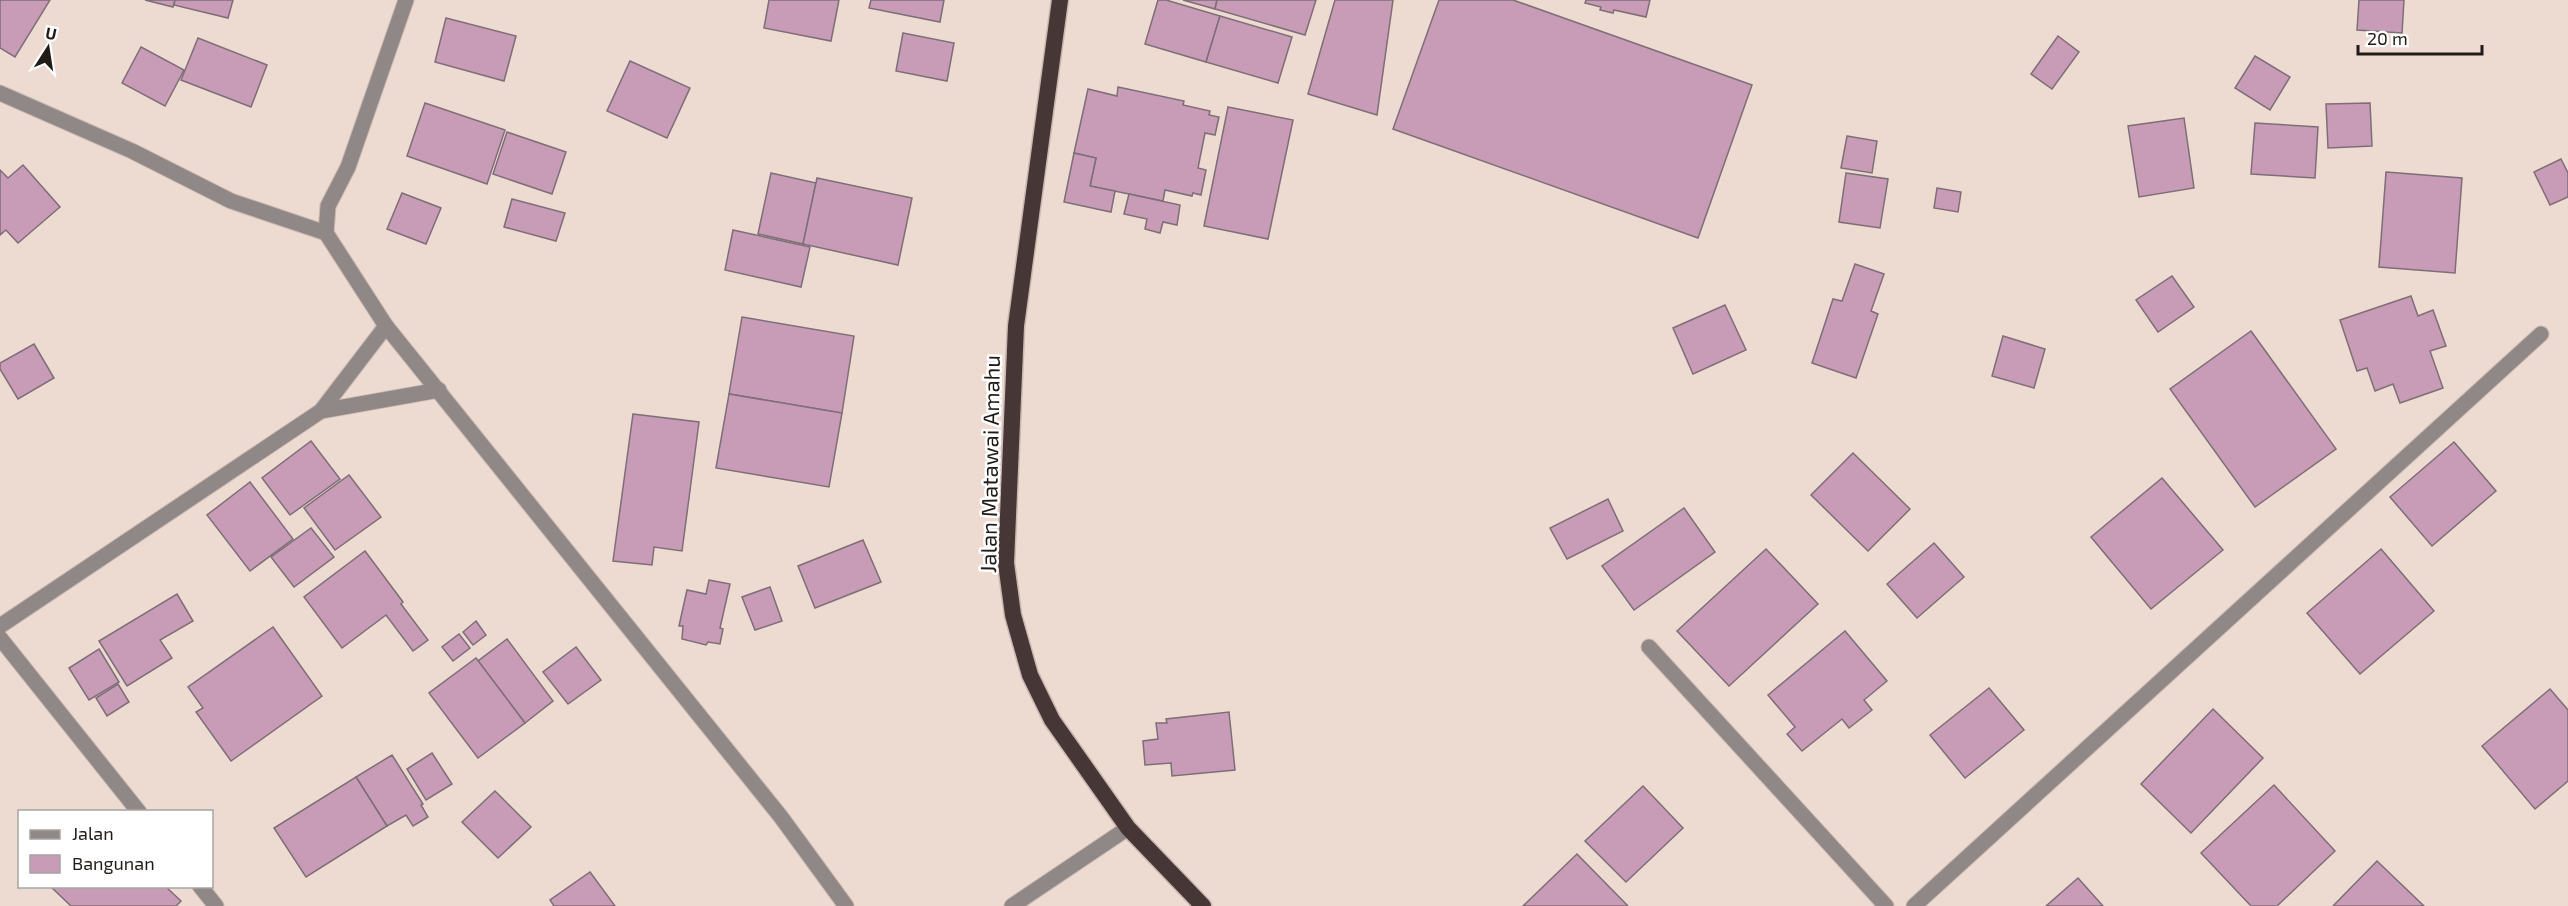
<svg xmlns="http://www.w3.org/2000/svg" width="2568" height="906" viewBox="0 0 2568 906" font-family="'Exo 2',sans-serif">
  <rect width="100%" height="100%" fill="#eddad1"/>
  <g fill="#c89cb6" stroke="#7e6e77" stroke-width="1.5">
    <path d="M 0,0 L 50,0 L 15,57 L 0,48 Z"/>
    <path d="M 145,0 L 175,0 L 173,7 Z"/>
    <path d="M 175,0 L 233,0 L 228,18 L 174,5 Z"/>
    <path d="M 769,0 L 839,0 L 831,41 L 764,28 Z"/>
    <path d="M 871,0 L 944,0 L 940,22 L 869,8 Z"/>
    <path d="M 1158,0 L 1166,0 L 1220,16 L 1206,62 L 1145,44 Z"/>
    <path d="M 1183,0 L 1217,0 L 1215,9 Z"/>
    <path d="M 1217,0 L 1316,0 L 1305,35 L 1215,9 Z"/>
    <path d="M 1335,0 L 1393,0 L 1377,115 L 1308,94 Z"/>
    <path d="M 1439,0 L 1513,0 L 1752,85 L 1698,238 L 1393,129 Z"/>
    <path d="M 1586,0 L 1650,0 L 1646,17 L 1614,10 L 1613,13 L 1600,10 L 1601,7 L 1585,3 Z"/>
    <path d="M 2359,0 L 2404,0 L 2402,33 L 2357,30 Z"/>
    <path d="M 1220,16 L 1292,37 L 1278,83 L 1206,62 Z"/>
    <path d="M 446,18 L 516,36 L 504,81 L 435,62 Z"/>
    <path d="M 903,33 L 954,43 L 947,81 L 896,71 Z"/>
    <path d="M 2058,36 L 2079,52 L 2052,89 L 2031,74 Z"/>
    <path d="M 198,38 L 267,65 L 251,107 L 181,80 Z"/>
    <path d="M 141,47 L 184,70 L 165,106 L 122,83 Z"/>
    <path d="M 2255,56 L 2290,77 L 2270,110 L 2235,88 Z"/>
    <path d="M 630,61 L 690,88 L 667,138 L 607,111 Z"/>
    <path d="M 1118,87 L 1184,101 L 1183,105 L 1210,111 L 1209,115 L 1219,117 L 1215,135 L 1205,133 L 1198,168 L 1206,170 L 1201,195 L 1193,193 L 1192,196 L 1165,190 L 1163,201 L 1090,186 L 1096,158 L 1074,153 L 1088,89 L 1117,96 Z"/>
    <path d="M 425,103 L 505,130 L 487,184 L 407,156 Z"/>
    <path d="M 2370,103 L 2372,146 L 2328,148 L 2326,104 Z"/>
    <path d="M 1228,107 L 1293,120 L 1268,239 L 1204,226 Z"/>
    <path d="M 2184,118 L 2194,188 L 2139,197 L 2128,126 Z"/>
    <path d="M 2255,123 L 2318,127 L 2315,178 L 2251,174 Z"/>
    <path d="M 507,132 L 566,152 L 552,194 L 493,174 Z"/>
    <path d="M 1847,136 L 1877,141 L 1872,173 L 1841,168 Z"/>
    <path d="M 1074,153 L 1096,158 L 1090,186 L 1115,191 L 1111,212 L 1064,202 Z"/>
    <path d="M 2561,159 L 2568,173 L 2568,197 L 2550,205 L 2534,172 Z"/>
    <path d="M 23,165 L 60,207 L 18,243 L 6,230 L 0,235 L 0,170 L 8,178 Z"/>
    <path d="M 2386,172 L 2462,178 L 2455,273 L 2379,267 Z"/>
    <path d="M 771,173 L 816,183 L 803,244 L 758,234 Z"/>
    <path d="M 1846,173 L 1888,179 L 1880,228 L 1839,222 Z"/>
    <path d="M 817,178 L 912,198 L 898,265 L 803,244 Z"/>
    <path d="M 1937,188 L 1961,192 L 1958,212 L 1934,208 Z"/>
    <path d="M 402,193 L 441,208 L 426,244 L 387,229 Z"/>
    <path d="M 1129,194 L 1180,205 L 1177,225 L 1163,222 L 1160,233 L 1145,229 L 1147,219 L 1124,214 Z"/>
    <path d="M 512,199 L 565,213 L 556,241 L 504,227 Z"/>
    <path d="M 733,230 L 810,247 L 801,287 L 725,270 Z"/>
    <path d="M 1855,264 L 1884,274 L 1871,311 L 1878,314 L 1856,378 L 1812,363 L 1833,299 L 1842,301 Z"/>
    <path d="M 2172,276 L 2194,307 L 2158,332 L 2136,300 Z"/>
    <path d="M 2411,296 L 2418,316 L 2433,310 L 2446,346 L 2430,351 L 2443,388 L 2400,403 L 2393,384 L 2375,391 L 2367,368 L 2357,371 L 2340,320 Z"/>
    <path d="M 1725,305 L 1746,350 L 1693,374 L 1673,328 Z"/>
    <path d="M 742,317 L 854,336 L 842,413 L 729,394 Z"/>
    <path d="M 2251,331 L 2336,449 L 2255,507 L 2170,389 Z"/>
    <path d="M 2003,336 L 2045,349 L 2034,388 L 1992,376 Z"/>
    <path d="M 34,344 L 54,378 L 18,399 L 0,369 L 0,363 Z"/>
    <path d="M 729,394 L 842,413 L 829,487 L 716,468 Z"/>
    <path d="M 633,414 L 699,422 L 682,551 L 654,547 L 652,565 L 613,561 Z"/>
    <path d="M 311,441 L 340,479 L 290,515 L 262,478 Z"/>
    <path d="M 2454,442 L 2496,491 L 2432,546 L 2390,497 Z"/>
    <path d="M 1853,453 L 1910,509 L 1868,551 L 1811,495 Z"/>
    <path d="M 349,475 L 381,517 L 335,550 L 304,508 Z"/>
    <path d="M 2162,478 L 2223,550 L 2151,609 L 2091,537 Z"/>
    <path d="M 250,482 L 293,539 L 250,571 L 207,515 Z"/>
    <path d="M 1608,499 L 1623,531 L 1567,559 L 1550,528 Z"/>
    <path d="M 1684,508 L 1715,552 L 1634,610 L 1602,566 Z"/>
    <path d="M 311,528 L 334,557 L 294,587 L 271,557 Z"/>
    <path d="M 863,540 L 881,582 L 815,608 L 798,566 Z"/>
    <path d="M 1934,543 L 1964,577 L 1917,618 L 1887,584 Z"/>
    <path d="M 1766,549 L 1818,604 L 1729,686 L 1677,631 Z"/>
    <path d="M 2381,549 L 2434,611 L 2360,674 L 2307,613 Z"/>
    <path d="M 365,551 L 403,602 L 401,604 L 428,640 L 413,651 L 386,615 L 342,648 L 304,597 Z"/>
    <path d="M 709,580 L 730,584 L 720,628 L 723,629 L 720,644 L 708,642 L 706,645 L 682,639 L 683,626 L 679,626 L 687,590 L 706,594 Z"/>
    <path d="M 770,587 L 782,621 L 755,630 L 742,597 Z"/>
    <path d="M 177,594 L 193,621 L 160,640 L 172,658 L 127,686 L 99,641 Z"/>
    <path d="M 476,621 L 486,635 L 473,645 L 463,632 Z"/>
    <path d="M 273,627 L 322,696 L 231,761 L 196,712 L 203,708 L 188,687 Z"/>
    <path d="M 1845,631 L 1887,681 L 1864,700 L 1872,710 L 1849,728 L 1842,719 L 1802,751 L 1787,734 L 1795,727 L 1768,695 Z"/>
    <path d="M 459,634 L 470,648 L 453,661 L 442,647 Z"/>
    <path d="M 507,639 L 553,701 L 525,723 L 478,661 Z"/>
    <path d="M 576,647 L 601,680 L 568,704 L 543,672 Z"/>
    <path d="M 99,649 L 119,682 L 89,700 L 69,668 Z"/>
    <path d="M 476,658 L 525,723 L 478,758 L 429,693 Z"/>
    <path d="M 118,684 L 129,702 L 107,716 L 96,698 Z"/>
    <path d="M 1989,688 L 2024,730 L 1965,778 L 1930,735 Z"/>
    <path d="M 2550,689 L 2568,710 L 2568,781 L 2535,809 L 2482,746 Z"/>
    <path d="M 2213,709 L 2263,758 L 2191,833 L 2141,784 Z"/>
    <path d="M 1229,712 L 1235,770 L 1172,776 L 1171,763 L 1145,765 L 1143,741 L 1158,739 L 1156,723 L 1167,723 L 1166,719 Z"/>
    <path d="M 432,753 L 452,784 L 426,800 L 407,769 Z"/>
    <path d="M 392,755 L 423,804 L 421,805 L 428,817 L 413,826 L 406,815 L 387,826 L 356,777 Z"/>
    <path d="M 356,777 L 387,826 L 306,877 L 274,828 Z"/>
    <path d="M 2274,785 L 2335,851 L 2277,906 L 2251,906 L 2201,853 Z"/>
    <path d="M 1643,786 L 1683,828 L 1626,882 L 1585,841 Z"/>
    <path d="M 495,791 L 531,827 L 498,858 L 462,822 Z"/>
    <path d="M 1577,854 L 1628,906 L 1523,906 Z"/>
    <path d="M 2377,861 L 2424,906 L 2333,906 Z"/>
    <path d="M 590,872 L 615,906 L 554,906 L 550,900 Z"/>
    <path d="M 2078,878 L 2103,906 L 2046,906 Z"/>
    <path d="M 50,886 L 165,886 L 181,901 L 176,906 L 71,906 Z"/>
  </g>
  <g fill="none" stroke-linecap="round" stroke-linejoin="round">
    <defs>
      <g id="minor">
        <path d="M 406,0 L 348,167 L 328,206 L 326,233 L 386,326 L 781,817 L 846,906"/>
        <path d="M 0,93 L 132,151 L 231,201 L 326,233"/>
        <path d="M 321,411 L 439,390"/>
        <path d="M 0,626 L 321,411 L 386,326"/>
        <path d="M 0,638 L 139,812"/>
        <path d="M 1649,647 L 1886,906"/>
        <path d="M 200,886 L 216,906"/>
        <path d="M 1012,906 L 1128,828"/>
        <path d="M 1914,906 L 2541,334"/>
      </g>
      <path id="trunk" d="M 1060,0 L 1016,326 L 1006,563 L 1013,615 L 1030,675 L 1052,720 L 1128,828 L 1203,906"/>
    </defs>
    <use href="#minor" stroke="#c8b8b0" stroke-width="17"/>
    <use href="#trunk" stroke="#c8b8b0" stroke-width="19"/>
    <use href="#minor" stroke="#908787" stroke-width="15"/>
    <use href="#trunk" stroke="#463635" stroke-width="16"/>
  </g>
  <g text-anchor="middle" dominant-baseline="central" stroke-width="5" stroke-linejoin="round" paint-order="stroke">
    <g font-size="22" fill="#211b17" stroke="#fff">
      <text transform="translate(989 464) rotate(-89)">Jalan Matawai Amahu</text>
    </g>
  </g>
  <rect x="18" y="810" width="195" height="78" fill="#ffffff" stroke="#a6a4a2" stroke-width="1.5"/>
  <rect x="30" y="830" width="30" height="9" fill="#908787" stroke="#a6a4a2" stroke-width="1.5"/>
  <text x="72" y="840" font-size="18" fill="#211b17">Jalan</text>
  <rect x="30" y="855" width="30" height="18" fill="#c89cb6" stroke="#a6a4a2" stroke-width="1.5"/>
  <text x="72" y="870" font-size="18" fill="#211b17">Bangunan</text>
  <g transform="translate(48 48) rotate(12)" stroke="#ffffff" stroke-width="4.5" paint-order="stroke">
  <path d="M0-4.5L10 22L0 15L-10 22Z" fill="#211b17"/>
  <text y="-9" font-size="16" font-weight="bold" text-anchor="middle" fill="#211b17">U</text>
  </g>
  <path d="M2358 45v9h124v-9" fill="none" stroke="#211b17" stroke-width="3"/>
  <text x="2367" y="45" font-size="18" fill="#211b17" stroke="#ffffff" stroke-width="4.5" paint-order="stroke">20 m</text>
</svg>
